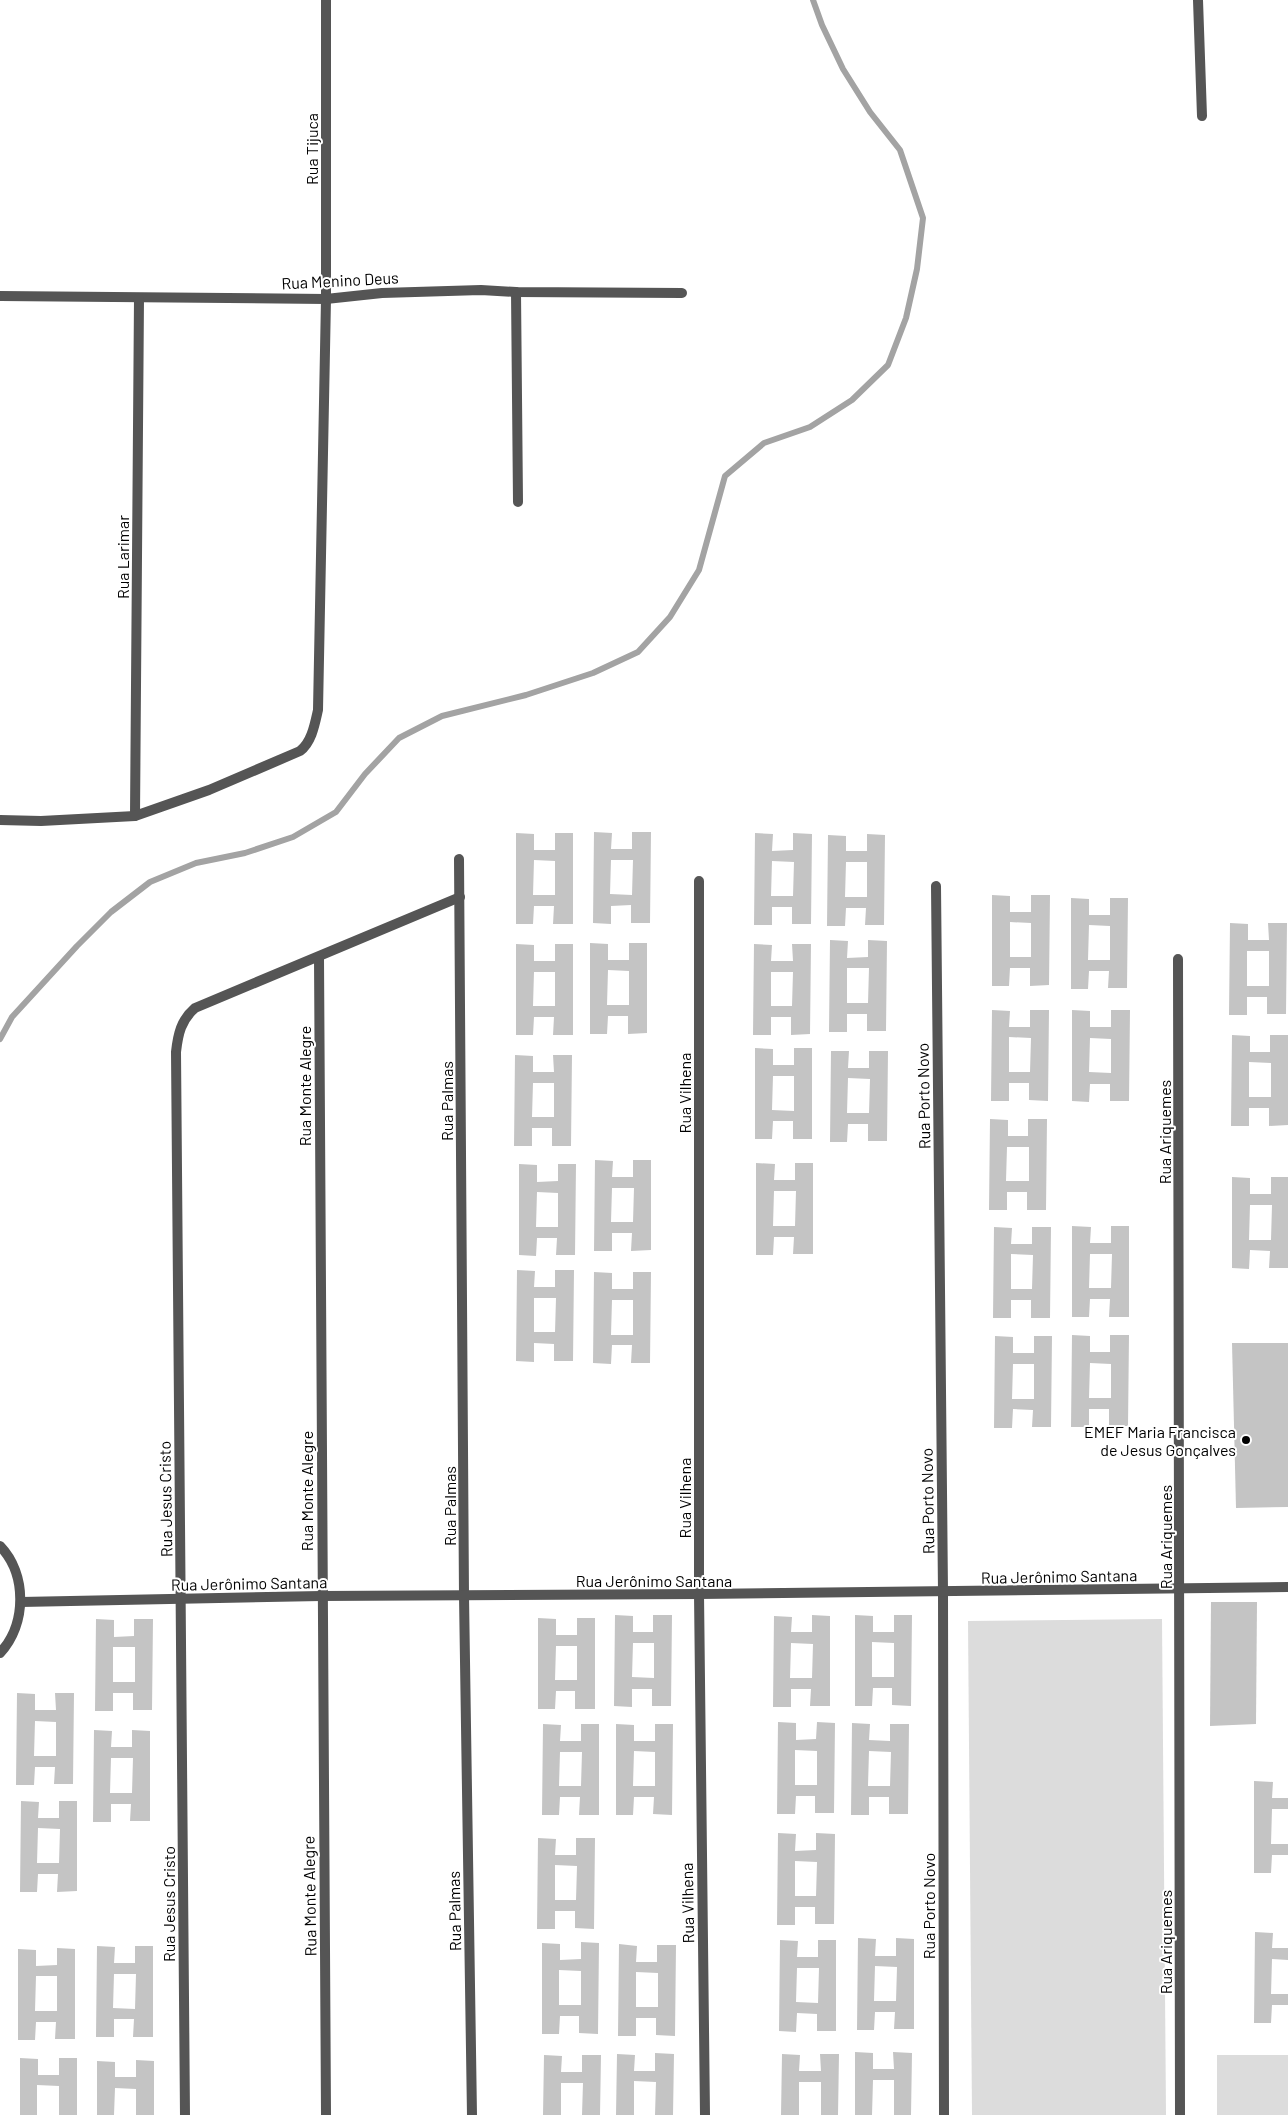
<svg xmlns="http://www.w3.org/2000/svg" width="1288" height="2115" viewBox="0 0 1288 2115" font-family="Barlow,sans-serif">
  <rect width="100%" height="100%" fill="#fff"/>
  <g fill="#dcdcdc">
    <path d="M 1162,1619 L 1166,2115 L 972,2115 L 968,1621 Z"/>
    <rect x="1217" y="2055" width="71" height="60"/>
  </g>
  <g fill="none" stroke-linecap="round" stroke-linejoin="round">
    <path stroke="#a3a3a3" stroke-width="6" d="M 0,1039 L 12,1017 L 77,946 L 111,912 L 150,882 L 196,863 L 245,853 L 293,837 L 336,812 L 365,774 L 399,738 L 442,716 L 526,695 L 593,673 L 638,652 L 670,617 L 699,570 L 725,476 L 764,443 L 810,427 L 852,400 L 888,365 L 906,318 L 917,269 L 923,218 L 900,150 L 870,112 L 843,69 L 822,25 L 813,0"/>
  </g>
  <g fill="#c4c4c4" fill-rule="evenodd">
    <path d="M 594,832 L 612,833 L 611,849 L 632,849 L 632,832 L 651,832 L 650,923 L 631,923 L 631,905 L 611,906 L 611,924 L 593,923 ZM 611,860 L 633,860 L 632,895 L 610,894 Z"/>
    <path d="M 516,833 L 534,834 L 534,850 L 555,850 L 555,833 L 573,833 L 573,924 L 553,924 L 554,906 L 534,906 L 533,924 L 516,924 ZM 534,860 L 555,861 L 555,895 L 533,895 Z"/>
    <path d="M 755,833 L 773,834 L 772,851 L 793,850 L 793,833 L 812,834 L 811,924 L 792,924 L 792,907 L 772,907 L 772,925 L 754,925 ZM 772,861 L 794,862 L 793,896 L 771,896 Z"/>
    <path d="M 867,834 L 885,835 L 884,925 L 865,925 L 866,908 L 846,908 L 845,926 L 827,926 L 828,835 L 846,836 L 846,851 L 867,851 ZM 846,862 L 867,862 L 867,897 L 845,897 Z"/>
    <path d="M 992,895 L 1010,896 L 1010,912 L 1031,912 L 1031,895 L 1050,895 L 1049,985 L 1030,986 L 1030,968 L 1010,968 L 1009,986 L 992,986 ZM 1010,922 L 1031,923 L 1031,957 L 1010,957 Z"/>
    <path d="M 1071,898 L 1089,899 L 1089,915 L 1110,915 L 1110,898 L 1128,898 L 1127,988 L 1108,988 L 1109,971 L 1089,971 L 1088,989 L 1071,989 ZM 1089,925 L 1110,926 L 1110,960 L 1088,960 Z"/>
    <path d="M 1230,923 L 1248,924 L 1248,940 L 1269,940 L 1268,923 L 1287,923 L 1286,1014 L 1267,1014 L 1267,997 L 1247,997 L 1247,1015 L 1229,1015 ZM 1247,951 L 1269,951 L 1269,986 L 1247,986 Z"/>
    <path d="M 830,940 L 848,941 L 847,958 L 868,957 L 868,940 L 887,941 L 886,1031 L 867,1031 L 867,1014 L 847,1014 L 847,1032 L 829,1032 ZM 847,968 L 869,968 L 868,1003 L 847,1003 Z"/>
    <path d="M 590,943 L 608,944 L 608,960 L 629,960 L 629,943 L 647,943 L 647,1033 L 628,1034 L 628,1016 L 608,1016 L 607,1034 L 590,1034 ZM 608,970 L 629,971 L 629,1005 L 607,1005 Z"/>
    <path d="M 516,944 L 534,945 L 534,961 L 555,961 L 555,944 L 573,944 L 573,1035 L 553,1035 L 554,1017 L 534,1017 L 533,1035 L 516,1035 ZM 534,972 L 555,972 L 555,1006 L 533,1006 Z"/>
    <path d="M 754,944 L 772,945 L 771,961 L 793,961 L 792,944 L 811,944 L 810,1034 L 791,1035 L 791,1017 L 771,1017 L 771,1035 L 753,1035 ZM 771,972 L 793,972 L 792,1006 L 771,1006 Z"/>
    <path d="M 992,1010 L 1010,1011 L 1009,1027 L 1030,1027 L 1030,1010 L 1049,1010 L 1048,1101 L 1029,1100 L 1029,1083 L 1009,1083 L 1009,1101 L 991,1101 ZM 1009,1037 L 1031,1038 L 1030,1072 L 1009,1072 Z"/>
    <path d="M 1072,1010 L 1090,1011 L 1090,1027 L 1111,1027 L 1111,1010 L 1130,1010 L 1129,1101 L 1110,1101 L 1110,1084 L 1090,1084 L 1089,1102 L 1072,1101 ZM 1090,1038 L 1111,1039 L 1111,1073 L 1089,1072 Z"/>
    <path d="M 1232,1035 L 1250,1036 L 1250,1052 L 1270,1052 L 1270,1035 L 1288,1035 L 1288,1125 L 1269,1126 L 1269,1108 L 1249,1108 L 1249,1126 L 1231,1126 ZM 1249,1062 L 1271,1063 L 1271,1097 L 1249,1097 Z"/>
    <path d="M 755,1048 L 773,1049 L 773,1065 L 794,1065 L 794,1048 L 812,1048 L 812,1139 L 793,1139 L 793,1121 L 773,1121 L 772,1139 L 755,1139 ZM 773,1076 L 794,1076 L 794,1111 L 772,1110 Z"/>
    <path d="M 831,1051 L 849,1051 L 848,1068 L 869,1068 L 869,1051 L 888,1051 L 887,1141 L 868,1141 L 868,1124 L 848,1124 L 847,1142 L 830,1142 ZM 848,1078 L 870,1079 L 869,1113 L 847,1113 Z"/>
    <path d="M 515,1055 L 533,1056 L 533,1072 L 554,1072 L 553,1055 L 572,1055 L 571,1146 L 552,1146 L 552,1128 L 532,1128 L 532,1146 L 514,1146 ZM 533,1083 L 554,1083 L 554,1117 L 532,1117 Z"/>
    <path d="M 990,1119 L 1008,1120 L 1008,1136 L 1028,1136 L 1028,1119 L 1047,1119 L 1046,1210 L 1027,1210 L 1027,1192 L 1007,1192 L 1007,1210 L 989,1210 ZM 1007,1147 L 1029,1147 L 1029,1181 L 1006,1181 Z"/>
    <path d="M 595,1160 L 613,1161 L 612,1177 L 633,1177 L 633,1160 L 651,1160 L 651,1250 L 631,1251 L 632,1233 L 612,1233 L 612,1251 L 594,1251 ZM 612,1188 L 634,1188 L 633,1222 L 611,1222 Z"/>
    <path d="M 756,1163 L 775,1164 L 774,1180 L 795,1180 L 795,1163 L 813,1163 L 813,1254 L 793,1254 L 794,1237 L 774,1237 L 773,1255 L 756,1255 ZM 774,1191 L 796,1191 L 795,1226 L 773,1226 Z"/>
    <path d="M 519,1164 L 537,1165 L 537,1182 L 558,1181 L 558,1164 L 576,1164 L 575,1255 L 556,1255 L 557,1238 L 537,1238 L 536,1256 L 519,1255 ZM 537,1192 L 558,1193 L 558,1227 L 536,1227 Z"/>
    <path d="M 1232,1177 L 1250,1178 L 1250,1194 L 1271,1194 L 1271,1177 L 1288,1177 L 1288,1268 L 1269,1268 L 1270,1251 L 1250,1250 L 1249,1269 L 1232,1268 ZM 1250,1205 L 1272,1205 L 1271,1240 L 1249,1240 Z"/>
    <path d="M 1072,1226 L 1091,1227 L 1090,1243 L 1111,1243 L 1111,1226 L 1129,1226 L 1129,1317 L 1109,1317 L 1110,1299 L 1090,1299 L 1089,1317 L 1072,1317 ZM 1090,1254 L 1112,1254 L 1111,1288 L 1089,1288 Z"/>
    <path d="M 994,1227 L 1012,1228 L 1011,1244 L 1032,1244 L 1032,1227 L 1051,1227 L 1050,1318 L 1031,1318 L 1031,1300 L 1011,1300 L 1011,1318 L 993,1318 ZM 1011,1254 L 1033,1255 L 1032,1289 L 1011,1289 Z"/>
    <path d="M 517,1270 L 535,1271 L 534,1287 L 555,1287 L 555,1270 L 574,1270 L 573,1361 L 554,1361 L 554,1344 L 534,1343 L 534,1362 L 516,1361 ZM 534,1298 L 556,1298 L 555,1332 L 534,1332 Z"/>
    <path d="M 594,1272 L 612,1273 L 612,1289 L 633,1289 L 633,1272 L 651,1272 L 650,1363 L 631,1363 L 632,1345 L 612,1345 L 611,1364 L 593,1363 ZM 612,1300 L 633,1300 L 633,1335 L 611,1335 Z"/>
    <path d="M 1072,1335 L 1090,1336 L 1090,1352 L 1110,1352 L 1110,1335 L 1129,1335 L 1128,1426 L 1109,1426 L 1109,1409 L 1089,1409 L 1089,1427 L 1071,1427 ZM 1090,1363 L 1111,1364 L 1111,1398 L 1089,1398 Z"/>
    <path d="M 995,1336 L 1013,1337 L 1013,1353 L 1034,1353 L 1034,1336 L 1052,1336 L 1051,1427 L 1032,1427 L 1033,1410 L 1013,1409 L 1012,1428 L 994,1428 ZM 1013,1364 L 1034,1364 L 1034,1399 L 1012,1399 Z"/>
    <path d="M 1232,1343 L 1288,1343 L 1288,1507 L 1236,1508 Z"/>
    <path d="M 1211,1602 L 1257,1602 L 1256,1724 L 1210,1726 Z"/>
    <path d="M 615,1615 L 633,1616 L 633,1632 L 653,1632 L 653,1615 L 672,1615 L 671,1706 L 652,1706 L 652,1689 L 632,1689 L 632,1707 L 614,1706 ZM 633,1643 L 654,1643 L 654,1678 L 632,1677 Z"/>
    <path d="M 812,1615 L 830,1616 L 830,1706 L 810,1706 L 811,1689 L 791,1689 L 791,1707 L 773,1707 L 774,1616 L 792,1617 L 791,1632 L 812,1632 ZM 791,1643 L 813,1644 L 812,1678 L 790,1678 Z"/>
    <path d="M 855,1615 L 873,1616 L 873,1632 L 894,1632 L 894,1615 L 912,1615 L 911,1706 L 892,1705 L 892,1688 L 873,1688 L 872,1706 L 855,1706 ZM 872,1642 L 894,1643 L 894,1677 L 872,1677 Z"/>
    <path d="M 538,1618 L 556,1619 L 556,1635 L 577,1635 L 577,1618 L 595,1618 L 595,1709 L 575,1709 L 575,1691 L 556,1691 L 555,1709 L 538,1709 ZM 556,1646 L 577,1646 L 577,1680 L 555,1680 Z"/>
    <path d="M 96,1619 L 114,1620 L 114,1637 L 134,1636 L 134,1619 L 153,1619 L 152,1710 L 133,1710 L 133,1693 L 113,1693 L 113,1711 L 95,1711 ZM 113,1647 L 135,1647 L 135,1682 L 113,1682 Z"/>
    <path d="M 17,1693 L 35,1694 L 35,1710 L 56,1710 L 55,1693 L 74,1693 L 73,1784 L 54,1784 L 55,1767 L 35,1767 L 34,1785 L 16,1785 ZM 35,1721 L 56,1722 L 56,1756 L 34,1756 Z"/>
    <path d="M 778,1722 L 796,1723 L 796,1740 L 816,1739 L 817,1722 L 835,1723 L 834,1813 L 815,1813 L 815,1796 L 796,1796 L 795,1814 L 777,1814 ZM 795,1750 L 817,1751 L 817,1785 L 795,1785 Z"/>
    <path d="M 852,1723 L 870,1724 L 869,1740 L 890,1741 L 890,1724 L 909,1724 L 908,1814 L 889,1814 L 889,1797 L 869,1797 L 869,1815 L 851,1815 ZM 869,1751 L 891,1752 L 890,1786 L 868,1786 Z"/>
    <path d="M 543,1724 L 561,1725 L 560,1741 L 581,1741 L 581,1724 L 599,1724 L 599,1815 L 579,1815 L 580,1797 L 560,1797 L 559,1815 L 542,1815 ZM 560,1752 L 582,1752 L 581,1786 L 559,1786 Z"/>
    <path d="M 616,1724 L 634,1725 L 634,1741 L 655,1741 L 655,1724 L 673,1724 L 672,1815 L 653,1814 L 654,1797 L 634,1797 L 633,1815 L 616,1815 ZM 634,1751 L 655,1752 L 655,1786 L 633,1786 Z"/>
    <path d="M 94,1730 L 112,1731 L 111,1747 L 132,1747 L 132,1730 L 150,1731 L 150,1821 L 130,1821 L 131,1804 L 111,1804 L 111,1822 L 93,1822 ZM 111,1758 L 133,1758 L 132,1793 L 110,1793 Z"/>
    <path d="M 1254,1781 L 1273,1782 L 1272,1798 L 1288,1798 L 1288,1809 L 1272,1809 L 1271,1844 L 1288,1844 L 1288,1855 L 1272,1855 L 1271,1873 L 1254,1873 Z"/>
    <path d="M 21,1801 L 39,1802 L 38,1818 L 59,1818 L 59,1801 L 77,1801 L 77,1891 L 57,1892 L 58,1874 L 38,1874 L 37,1892 L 20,1892 ZM 38,1828 L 60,1829 L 59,1863 L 37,1863 Z"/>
    <path d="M 778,1833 L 796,1834 L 795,1851 L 816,1850 L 816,1833 L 835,1834 L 834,1924 L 815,1924 L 815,1907 L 795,1907 L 795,1925 L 777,1925 ZM 795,1861 L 817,1862 L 816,1896 L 795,1896 Z"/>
    <path d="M 538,1838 L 556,1839 L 555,1855 L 576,1855 L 576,1838 L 595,1838 L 594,1929 L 575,1928 L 575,1911 L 555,1911 L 555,1929 L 537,1929 ZM 555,1865 L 577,1866 L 576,1900 L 555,1900 Z"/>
    <path d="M 1255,1932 L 1273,1933 L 1272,1948 L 1288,1948 L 1288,1960 L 1272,1959 L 1271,1994 L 1288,1994 L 1288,2005 L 1272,2005 L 1271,2023 L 1254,2023 Z"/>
    <path d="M 858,1938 L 876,1939 L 875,1956 L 896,1956 L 896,1938 L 914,1939 L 914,2029 L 894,2029 L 895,2012 L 875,2012 L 874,2030 L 857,2030 ZM 875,1966 L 897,1967 L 896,2001 L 874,2001 Z"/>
    <path d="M 780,1940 L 798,1941 L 797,1957 L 818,1957 L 818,1940 L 836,1940 L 836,2031 L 817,2031 L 817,2014 L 797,2013 L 796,2032 L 779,2031 ZM 797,1968 L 819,1968 L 818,2003 L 796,2002 Z"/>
    <path d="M 581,1942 L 599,1943 L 598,2034 L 579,2033 L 579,2016 L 560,2016 L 559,2034 L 542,2034 L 542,1943 L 560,1944 L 560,1960 L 581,1959 ZM 559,1970 L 581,1971 L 581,2005 L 559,2005 Z"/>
    <path d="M 619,1944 L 637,1946 L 636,1962 L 657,1962 L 657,1945 L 676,1945 L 675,2036 L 656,2035 L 656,2018 L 636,2018 L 636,2036 L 618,2036 ZM 636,1972 L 658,1973 L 658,2007 L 636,2007 Z"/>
    <path d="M 97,1946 L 115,1947 L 114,1963 L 135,1963 L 135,1946 L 153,1946 L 153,2037 L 133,2037 L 134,2019 L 114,2019 L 114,2037 L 96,2037 ZM 114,1974 L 136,1974 L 135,2009 L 113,2008 Z"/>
    <path d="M 57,1948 L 75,1949 L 75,2039 L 55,2039 L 56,2022 L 36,2022 L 35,2040 L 18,2040 L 18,1949 L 36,1950 L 36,1966 L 57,1965 ZM 36,1976 L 57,1976 L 57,2011 L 35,2011 Z"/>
    <path d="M 855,2052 L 873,2053 L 873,2069 L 894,2069 L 893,2052 L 912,2053 L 911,2115 L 894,2115 L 894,2080 L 873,2080 L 872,2115 L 855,2115 Z"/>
    <path d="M 655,2053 L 674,2054 L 673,2115 L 655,2115 L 656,2082 L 634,2081 L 634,2115 L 616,2115 L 617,2054 L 635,2055 L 634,2071 L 655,2071 Z"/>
    <path d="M 782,2054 L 800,2055 L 799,2071 L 821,2071 L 820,2054 L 839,2054 L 838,2115 L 821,2115 L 821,2082 L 799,2082 L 799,2115 L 781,2115 Z"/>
    <path d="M 544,2055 L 562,2056 L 561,2072 L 582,2072 L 582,2055 L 601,2055 L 600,2115 L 582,2115 L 583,2083 L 561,2083 L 561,2115 L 543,2115 Z"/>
    <path d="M 20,2058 L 38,2059 L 38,2075 L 59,2075 L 59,2058 L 77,2058 L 77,2115 L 59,2115 L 59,2086 L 37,2085 L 37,2115 L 20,2115 Z"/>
    <path d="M 136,2060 L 154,2061 L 154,2115 L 136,2115 L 136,2089 L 115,2088 L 114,2115 L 97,2115 L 97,2061 L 115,2062 L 115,2077 L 136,2077 Z"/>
  </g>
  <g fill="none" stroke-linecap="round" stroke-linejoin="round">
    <g stroke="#555" stroke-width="10">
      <path d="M 1198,0 L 1202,116"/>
      <path d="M 516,292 L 518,502"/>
      <path d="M 0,296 L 326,299 L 382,293 L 481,290 L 516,292 L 682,293"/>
      <path d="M 135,816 L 139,298"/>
      <path d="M 0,820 L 41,821 L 135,816 L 209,790 L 300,751 C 312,742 315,723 318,710 L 326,299 L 326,0"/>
      <path d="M 459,859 L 464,1596 L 472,2115"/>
      <path d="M 699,881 L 699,1594 L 705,2115"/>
      <path d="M 936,886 L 943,1592 L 944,2115"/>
      <path d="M 319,958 L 326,2115"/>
      <path d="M 1178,959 L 1180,2115"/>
      <path d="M 185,2115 L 176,1052 C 178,1034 181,1020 195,1008 L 460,897"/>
    </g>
    <g stroke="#555" stroke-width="10">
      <path d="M 0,1546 C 27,1574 27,1624 0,1653"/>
      <path d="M 21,1602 L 321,1596 L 699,1594 L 1288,1587"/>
    </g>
  </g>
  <circle fill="#000" stroke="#fff" stroke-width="2" cx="1246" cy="1440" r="5"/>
  <g text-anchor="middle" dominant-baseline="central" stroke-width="4" stroke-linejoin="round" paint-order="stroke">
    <g font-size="16" fill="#000" stroke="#fff">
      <text transform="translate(311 149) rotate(-90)">Rua Tijuca</text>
      <text transform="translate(340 280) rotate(-3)">Rua Menino Deus</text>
      <text transform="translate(122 557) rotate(-90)">Rua Larimar</text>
      <text transform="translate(304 1086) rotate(-90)">Rua Monte Alegre</text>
      <text transform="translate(684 1093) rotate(-90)">Rua Vilhena</text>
      <text transform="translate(923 1096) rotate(-91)">Rua Porto Novo</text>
      <text transform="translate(446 1101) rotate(-90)">Rua Palmas</text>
      <text transform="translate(1164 1132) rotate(-90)">Rua Ariquemes</text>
      <text transform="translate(306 1491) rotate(-90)">Rua Monte Alegre</text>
      <text transform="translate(684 1498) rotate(-90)">Rua Vilhena</text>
      <text transform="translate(165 1499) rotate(-91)">Rua Jesus Cristo</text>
      <text transform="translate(927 1501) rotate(-91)">Rua Porto Novo</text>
      <text transform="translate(449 1506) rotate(-90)">Rua Palmas</text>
      <text transform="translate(1165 1537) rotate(-90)">Rua Ariquemes</text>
      <text transform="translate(1059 1576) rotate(-1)">Rua Jerônimo Santana</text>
      <text x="654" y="1580">Rua Jerônimo Santana</text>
      <text transform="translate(249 1583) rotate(-1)">Rua Jerônimo Santana</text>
      <text transform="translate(309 1896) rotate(-91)">Rua Monte Alegre</text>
      <text transform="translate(687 1903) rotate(-91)">Rua Vilhena</text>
      <text transform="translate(168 1904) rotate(-90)">Rua Jesus Cristo</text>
      <text transform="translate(928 1906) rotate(-90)">Rua Porto Novo</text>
      <text transform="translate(454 1911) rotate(-91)">Rua Palmas</text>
      <text transform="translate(1165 1942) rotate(-90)">Rua Ariquemes</text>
    </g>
    <g font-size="16" fill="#000" stroke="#fff" text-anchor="end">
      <text x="1236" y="1431">EMEF Maria Francisca<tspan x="1236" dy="18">de Jesus Gonçalves</tspan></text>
    </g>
  </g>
</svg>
